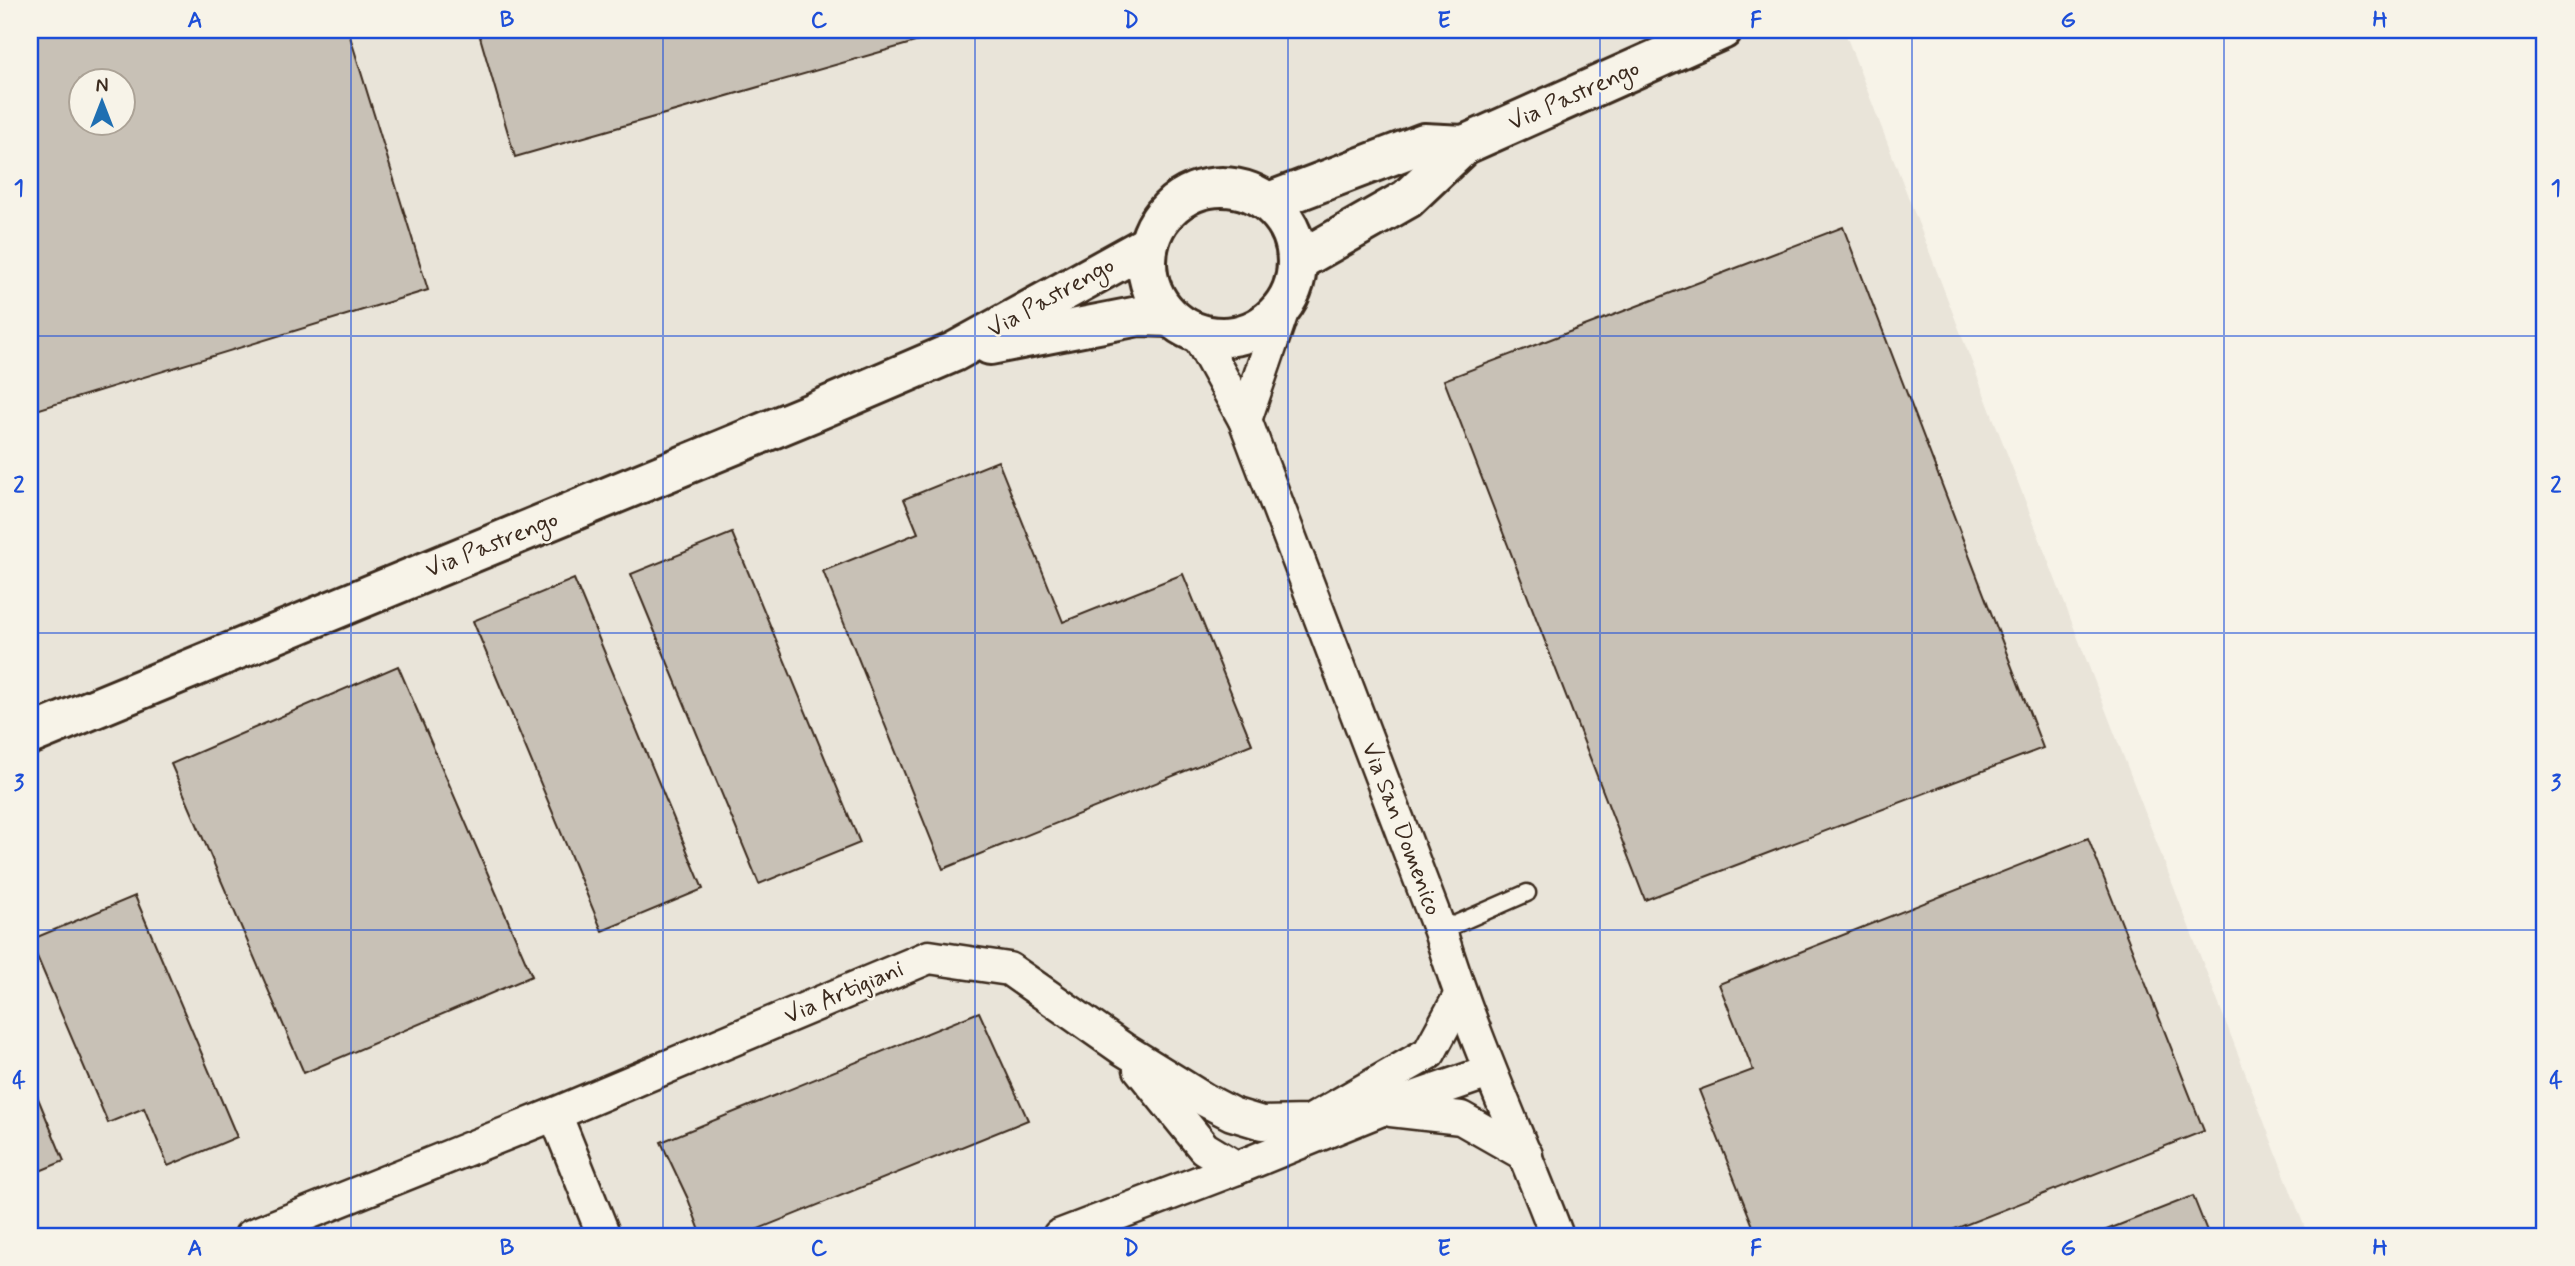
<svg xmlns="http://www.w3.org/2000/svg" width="2575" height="1266" viewBox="0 0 2575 1266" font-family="Mynerve,sans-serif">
  <rect width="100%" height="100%" fill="#f7f3e8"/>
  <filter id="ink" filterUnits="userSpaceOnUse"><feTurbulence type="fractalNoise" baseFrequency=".0143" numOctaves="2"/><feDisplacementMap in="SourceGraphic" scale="14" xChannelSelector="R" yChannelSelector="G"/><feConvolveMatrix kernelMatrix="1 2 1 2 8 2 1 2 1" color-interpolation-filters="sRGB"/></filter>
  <g filter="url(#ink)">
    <path fill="#e9e4d9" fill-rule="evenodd" d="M 30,30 L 1844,30 L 2308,1236 L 30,1236 ZM 80,80 L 122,80 L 122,122 L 80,122 Z"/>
    <g fill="#c8c1b6" stroke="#3b2a1e" stroke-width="2" fill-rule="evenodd">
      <path d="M 30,30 L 348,30 L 428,290 L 30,412 ZM 80,80 L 122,80 L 122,122 L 80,122 Z"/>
      <path d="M 478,30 L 957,30 L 515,157 Z"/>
      <path d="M 1843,227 L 2043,748 L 1645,900 L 1444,380 Z"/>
      <path d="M 998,461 L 1063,622 L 1183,574 L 1252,744 L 943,869 L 823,571 L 918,533 L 904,499 Z"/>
      <path d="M 732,533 L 860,843 L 759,884 L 631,574 Z"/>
      <path d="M 574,579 L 703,889 L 602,931 L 473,621 Z"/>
      <path d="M 398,666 L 532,976 L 304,1073 L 171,764 Z"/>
      <path d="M 2088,838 L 2204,1131 L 1937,1236 L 1757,1236 L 1699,1090 L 1753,1070 L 1719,984 Z"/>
      <path d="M 135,896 L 237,1137 L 168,1166 L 144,1108 L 108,1123 L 30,940 Z"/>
      <path d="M 979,1012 L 1028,1120 L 741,1236 L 702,1236 L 688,1199 L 661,1142 Z"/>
      <path d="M 30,1079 L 64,1161 L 30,1175 Z"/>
      <path d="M 2193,1196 L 2209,1236 L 2091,1236 Z"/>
    </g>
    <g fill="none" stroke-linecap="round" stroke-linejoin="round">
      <defs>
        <path id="lane" d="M 1440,931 L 1527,893"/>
        <g id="street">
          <path d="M 1197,333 L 1245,420 L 1440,931 C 1472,1036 1518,1134 1557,1236"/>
          <path d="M 1245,420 L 1284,306"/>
          <path d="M 1140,1069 L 1204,1148 L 1237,1168 L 1382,1109 L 1489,1072"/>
          <path d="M 1391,1110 L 1461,1118 L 1526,1155"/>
          <path d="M 555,1114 L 604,1236"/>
          <path d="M 251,1236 L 555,1114 L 929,957 L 1009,969 L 1123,1049 L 1205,1100 L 1232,1114 L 1262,1123 L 1309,1122 L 1429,1053 L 1460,996"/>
          <path d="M 1059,1236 L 1237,1168"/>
        </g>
        <g id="primary">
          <circle cx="1222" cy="262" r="75"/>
          <path d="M 1269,202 L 1424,143 L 1464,145"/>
          <path d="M 1298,261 L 1407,199 L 1464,145 L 1722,30"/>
          <path d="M 990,345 L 1139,316 L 1170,317"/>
          <path d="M 30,735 L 816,411 L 954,352 L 1148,245"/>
        </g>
      </defs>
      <use href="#lane" stroke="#3b2a1e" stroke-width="21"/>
      <use href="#street" stroke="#3b2a1e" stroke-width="37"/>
      <use href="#primary" stroke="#3b2a1e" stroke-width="44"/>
      <use href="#lane" stroke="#f7f3e8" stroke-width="16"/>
      <use href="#street" stroke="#f7f3e8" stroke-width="32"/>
      <use href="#primary" stroke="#f7f3e8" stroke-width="38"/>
    </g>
  </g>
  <path fill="none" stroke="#1d4ed8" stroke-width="2" stroke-opacity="0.55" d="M 351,30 L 351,1236M 663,30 L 663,1236M 975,30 L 975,1236M 1288,30 L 1288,1236M 1600,30 L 1600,1236M 1912,30 L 1912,1236M 2224,30 L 2224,1236M 30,336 L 2545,336M 30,633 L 2545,633M 30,930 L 2545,930"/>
  <g text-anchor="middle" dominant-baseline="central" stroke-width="5" stroke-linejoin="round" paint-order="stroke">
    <g font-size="24" fill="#3b2a1e" stroke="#f7f3e8">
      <text transform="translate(1574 96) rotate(-24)">Via Pastrengo</text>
      <text transform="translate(1051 298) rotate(-29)">Via Pastrengo</text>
      <text transform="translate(492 545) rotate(-22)">Via Pastrengo</text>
      <text transform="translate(1401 829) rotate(69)">Via San Domenico</text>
      <text transform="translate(844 993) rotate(-23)">Via Artigiani</text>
    </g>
  </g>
  <rect width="2575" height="1266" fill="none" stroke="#f7f3e8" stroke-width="77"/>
  <g transform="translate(102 102)"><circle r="33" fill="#f7f3e8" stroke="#aca397" stroke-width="2"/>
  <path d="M0-5L12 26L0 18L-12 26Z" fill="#1f6fb2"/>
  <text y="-10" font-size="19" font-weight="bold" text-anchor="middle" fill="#3b2a1e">N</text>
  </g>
  <rect x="38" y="38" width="2498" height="1190" fill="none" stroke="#1d4ed8" stroke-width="2.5"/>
  <g font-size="23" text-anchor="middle" font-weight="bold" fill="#1d4ed8">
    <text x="195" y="27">A</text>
    <text x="507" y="27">B</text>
    <text x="819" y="27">C</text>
    <text x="1131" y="27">D</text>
    <text x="1444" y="27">E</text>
    <text x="1756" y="27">F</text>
    <text x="2068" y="27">G</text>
    <text x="2380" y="27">H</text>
    <text x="19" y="195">1</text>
    <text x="2556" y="195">1</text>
    <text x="19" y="492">2</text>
    <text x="2556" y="492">2</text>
    <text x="19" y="790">3</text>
    <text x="2556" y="790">3</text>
    <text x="19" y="1087">4</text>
    <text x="2556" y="1087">4</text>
    <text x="195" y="1255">A</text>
    <text x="507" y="1255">B</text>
    <text x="819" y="1255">C</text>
    <text x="1131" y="1255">D</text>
    <text x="1444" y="1255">E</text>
    <text x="1756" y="1255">F</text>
    <text x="2068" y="1255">G</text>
    <text x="2380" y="1255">H</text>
  </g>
</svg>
